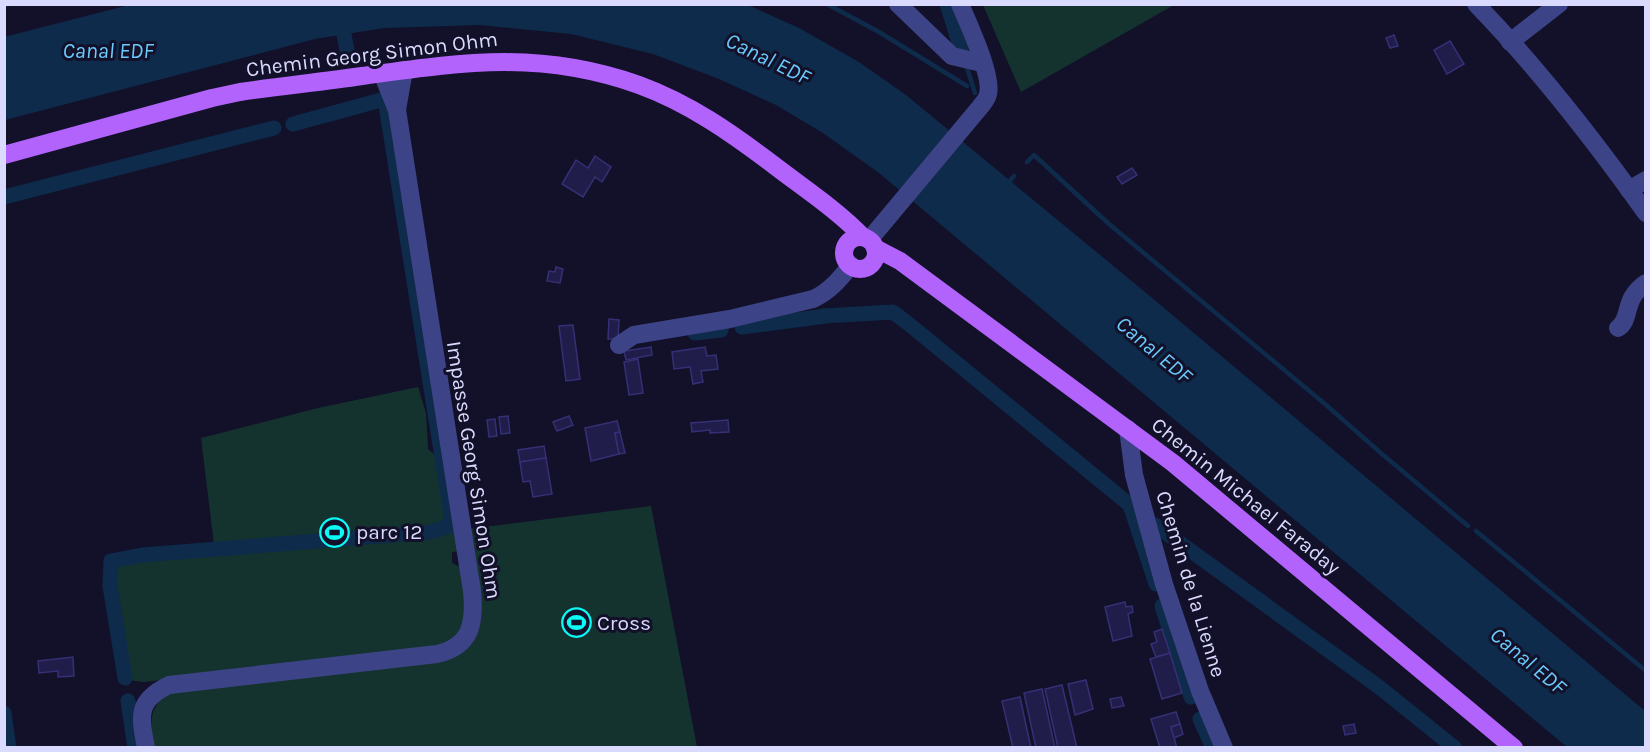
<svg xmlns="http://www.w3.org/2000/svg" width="1650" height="752" viewBox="0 0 1650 752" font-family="Karla,sans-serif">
  <rect width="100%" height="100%" fill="#121129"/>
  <g fill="#14332e">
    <path d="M 983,5 L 1174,5 L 1021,92 Z"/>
    <path d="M 418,387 L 426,413 L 428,449 L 444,462 L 460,551 L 452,552 L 452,563 L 464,569 L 468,608 L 462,634 L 439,650 L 143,682 L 129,680 L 114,563 L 215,553 L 201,438 L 318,408 Z"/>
    <path d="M 651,506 L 697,747 L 153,748 C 151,721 147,709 170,692 L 472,643 L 468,529 Z"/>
  </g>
  <path fill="#0e2b4b" d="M 129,5 L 748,5 L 799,28 L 859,62 L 906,95 L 1151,297 L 1645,711 L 1645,747 L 1567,747 L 879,173 L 823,133 L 776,105 L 719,79 L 653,54 L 571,34 L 480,25 L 384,28 L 315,39 L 5,120 L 4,37 Z"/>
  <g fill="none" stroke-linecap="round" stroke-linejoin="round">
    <g stroke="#0e2b4b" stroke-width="4.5">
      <path d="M 827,4 L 879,32 L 967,86"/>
      <path d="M 4,5 L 8,4"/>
      <path d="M 967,68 L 975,93"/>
      <path d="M 1027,162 L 1034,155 L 1109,224 L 1325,404 L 1382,454 L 1468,526"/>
      <path d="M 1006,185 L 1014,176"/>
      <path d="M 1476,531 L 1646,671"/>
    </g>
    <g stroke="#0e2b4b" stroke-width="15">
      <path d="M 338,4 L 347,50"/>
      <path d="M 947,4 L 961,49"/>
      <path d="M 4,197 L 274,128"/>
      <path d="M 823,316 L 893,312 L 910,325 L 1130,505 L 1156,584"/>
      <path d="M 742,327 L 826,316"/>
      <path d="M 695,333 L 721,330"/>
      <path d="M 1155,525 L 1379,687 L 1455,748"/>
      <path d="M 1162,606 L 1191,697"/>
      <path d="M 125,678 L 110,586 L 111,561 L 142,555 L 431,532 L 449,526 L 451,514 L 385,99 L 293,124"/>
      <path d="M 128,701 L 135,748"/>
      <path d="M 4,713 L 9,748"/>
      <path d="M 1200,719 L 1213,748"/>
    </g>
  </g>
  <g fill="#211d4a" stroke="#353075" stroke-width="1.5">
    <path d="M 1394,35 L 1398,46 L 1390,48 L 1386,38 Z"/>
    <path d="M 1450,41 L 1464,64 L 1447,74 L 1434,50 Z"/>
    <path d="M 595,156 L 611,167 L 602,182 L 595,177 L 583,197 L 562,184 L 576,160 L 588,168 Z"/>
    <path d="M 1132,168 L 1137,175 L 1122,184 L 1117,177 Z"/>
    <path d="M 556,267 L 563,269 L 560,283 L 547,281 L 549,271 L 555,272 Z"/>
    <path d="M 609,319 L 619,320 L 618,339 L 608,339 Z"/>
    <path d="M 573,325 L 580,379 L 566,381 L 559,326 Z"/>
    <path d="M 651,347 L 652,355 L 626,360 L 624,351 Z"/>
    <path d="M 705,347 L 707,356 L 716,355 L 718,369 L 701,371 L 703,382 L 693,384 L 690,367 L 674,369 L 672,352 Z"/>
    <path d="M 638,359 L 643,393 L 629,395 L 624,362 Z"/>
    <path d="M 508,416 L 510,433 L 501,434 L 499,417 Z"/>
    <path d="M 569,416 L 573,425 L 557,431 L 553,422 Z"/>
    <path d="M 495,419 L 497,436 L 489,437 L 487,420 Z"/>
    <path d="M 728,420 L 729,432 L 710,433 L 710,430 L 692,432 L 691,423 Z"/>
    <path d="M 617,421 L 620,432 L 615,433 L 619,454 L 591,461 L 585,428 Z"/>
    <path d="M 620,432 L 625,453 L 619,454 L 615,433 Z"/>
    <path d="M 544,446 L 546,458 L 520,462 L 518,450 Z"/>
    <path d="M 546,458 L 552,494 L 533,497 L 530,481 L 523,482 L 520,462 Z"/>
    <path d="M 1125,602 L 1126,607 L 1132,606 L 1133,612 L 1128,614 L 1132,636 L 1113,641 L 1105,607 Z"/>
    <path d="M 1162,629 L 1170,653 L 1156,657 L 1151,644 L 1157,642 L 1154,632 Z"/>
    <path d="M 1170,653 L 1182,693 L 1162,699 L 1150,659 Z"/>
    <path d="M 73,657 L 74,676 L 58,677 L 58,671 L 39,673 L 38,661 Z"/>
    <path d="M 1086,680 L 1093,709 L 1075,715 L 1068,684 Z"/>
    <path d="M 1062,685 L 1077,748 L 1058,748 L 1045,689 Z"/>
    <path d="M 1042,689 L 1055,748 L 1036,748 L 1024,693 Z"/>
    <path d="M 1020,697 L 1031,748 L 1013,748 L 1002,701 Z"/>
    <path d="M 1121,697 L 1124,706 L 1112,708 L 1110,699 Z"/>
    <path d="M 1176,712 L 1180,724 L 1171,727 L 1177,748 L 1160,748 L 1151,719 Z"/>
    <path d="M 1180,724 L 1183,734 L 1174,738 L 1171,727 Z"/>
    <path d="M 1354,724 L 1356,733 L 1345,735 L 1343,726 Z"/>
  </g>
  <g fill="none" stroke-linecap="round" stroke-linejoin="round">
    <g stroke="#3d4387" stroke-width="18">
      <path d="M 898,4 L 952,56 L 982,63"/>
      <path d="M 1476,4 C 1538,68 1594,140 1646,213"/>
      <path d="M 1510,42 L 1559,4"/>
      <path d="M 397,110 L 404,70"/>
      <path d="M 1629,190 L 1646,180"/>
      <path d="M 869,240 L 981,106 C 984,102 987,99 988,94 C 993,76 968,23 960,4"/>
      <path d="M 1618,328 C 1632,319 1622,299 1646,283"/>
      <path d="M 619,345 L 634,335 L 730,319 L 813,299 C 829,292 840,279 851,265"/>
      <path d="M 1128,429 L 1134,475 L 1164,584 L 1200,691 L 1224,748"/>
      <path d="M 146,748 C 140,716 136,701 169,685 L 437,654 C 472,646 475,622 472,591 L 397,110 L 382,73"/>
    </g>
    <g stroke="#b163fc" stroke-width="18">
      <path d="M 4,155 L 212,98 L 240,92 C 281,86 321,82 362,76 C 463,62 540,50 639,85 C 689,103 733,134 775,166 C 805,189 837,210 863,237"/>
      <circle cx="860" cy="253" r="16"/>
      <path d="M 875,248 L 900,261 L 1173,463 L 1514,748"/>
    </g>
  </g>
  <defs>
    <symbol id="stadium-ring" viewBox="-11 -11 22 22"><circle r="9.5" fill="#121129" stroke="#0afaf5" stroke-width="1.5"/><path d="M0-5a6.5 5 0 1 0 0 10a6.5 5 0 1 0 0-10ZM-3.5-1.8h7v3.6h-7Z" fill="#0afaf5"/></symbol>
  </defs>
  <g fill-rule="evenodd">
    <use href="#stadium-ring" x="318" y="516" width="33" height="33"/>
    <use href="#stadium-ring" x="560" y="606" width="33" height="33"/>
  </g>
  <g text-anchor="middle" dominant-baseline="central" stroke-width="6" stroke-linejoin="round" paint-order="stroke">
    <g font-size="21" fill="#dadafe" stroke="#121129">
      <text transform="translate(372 54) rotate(-7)">Chemin Georg Simon Ohm</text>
      <text transform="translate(474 470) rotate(81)">Impasse Georg Simon Ohm</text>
      <text transform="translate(1246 496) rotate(39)">Chemin Michael Faraday</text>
      <text transform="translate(1191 584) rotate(73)">Chemin de la Lienne</text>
    </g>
    <g font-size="21" fill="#dadafe" stroke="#121129" text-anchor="start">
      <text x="356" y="532">parc 12</text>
      <text x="597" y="623">Cross</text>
    </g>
    <g font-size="22" font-style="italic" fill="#6acafc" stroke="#121129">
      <text x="108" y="51">Canal EDF</text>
      <text transform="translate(768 59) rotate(26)">Canal EDF</text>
      <text transform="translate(1154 350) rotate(40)">Canal EDF</text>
      <text transform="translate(1528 661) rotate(40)">Canal EDF</text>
    </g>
  </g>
  <rect width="1650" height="752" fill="none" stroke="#dadafe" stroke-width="12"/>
</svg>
